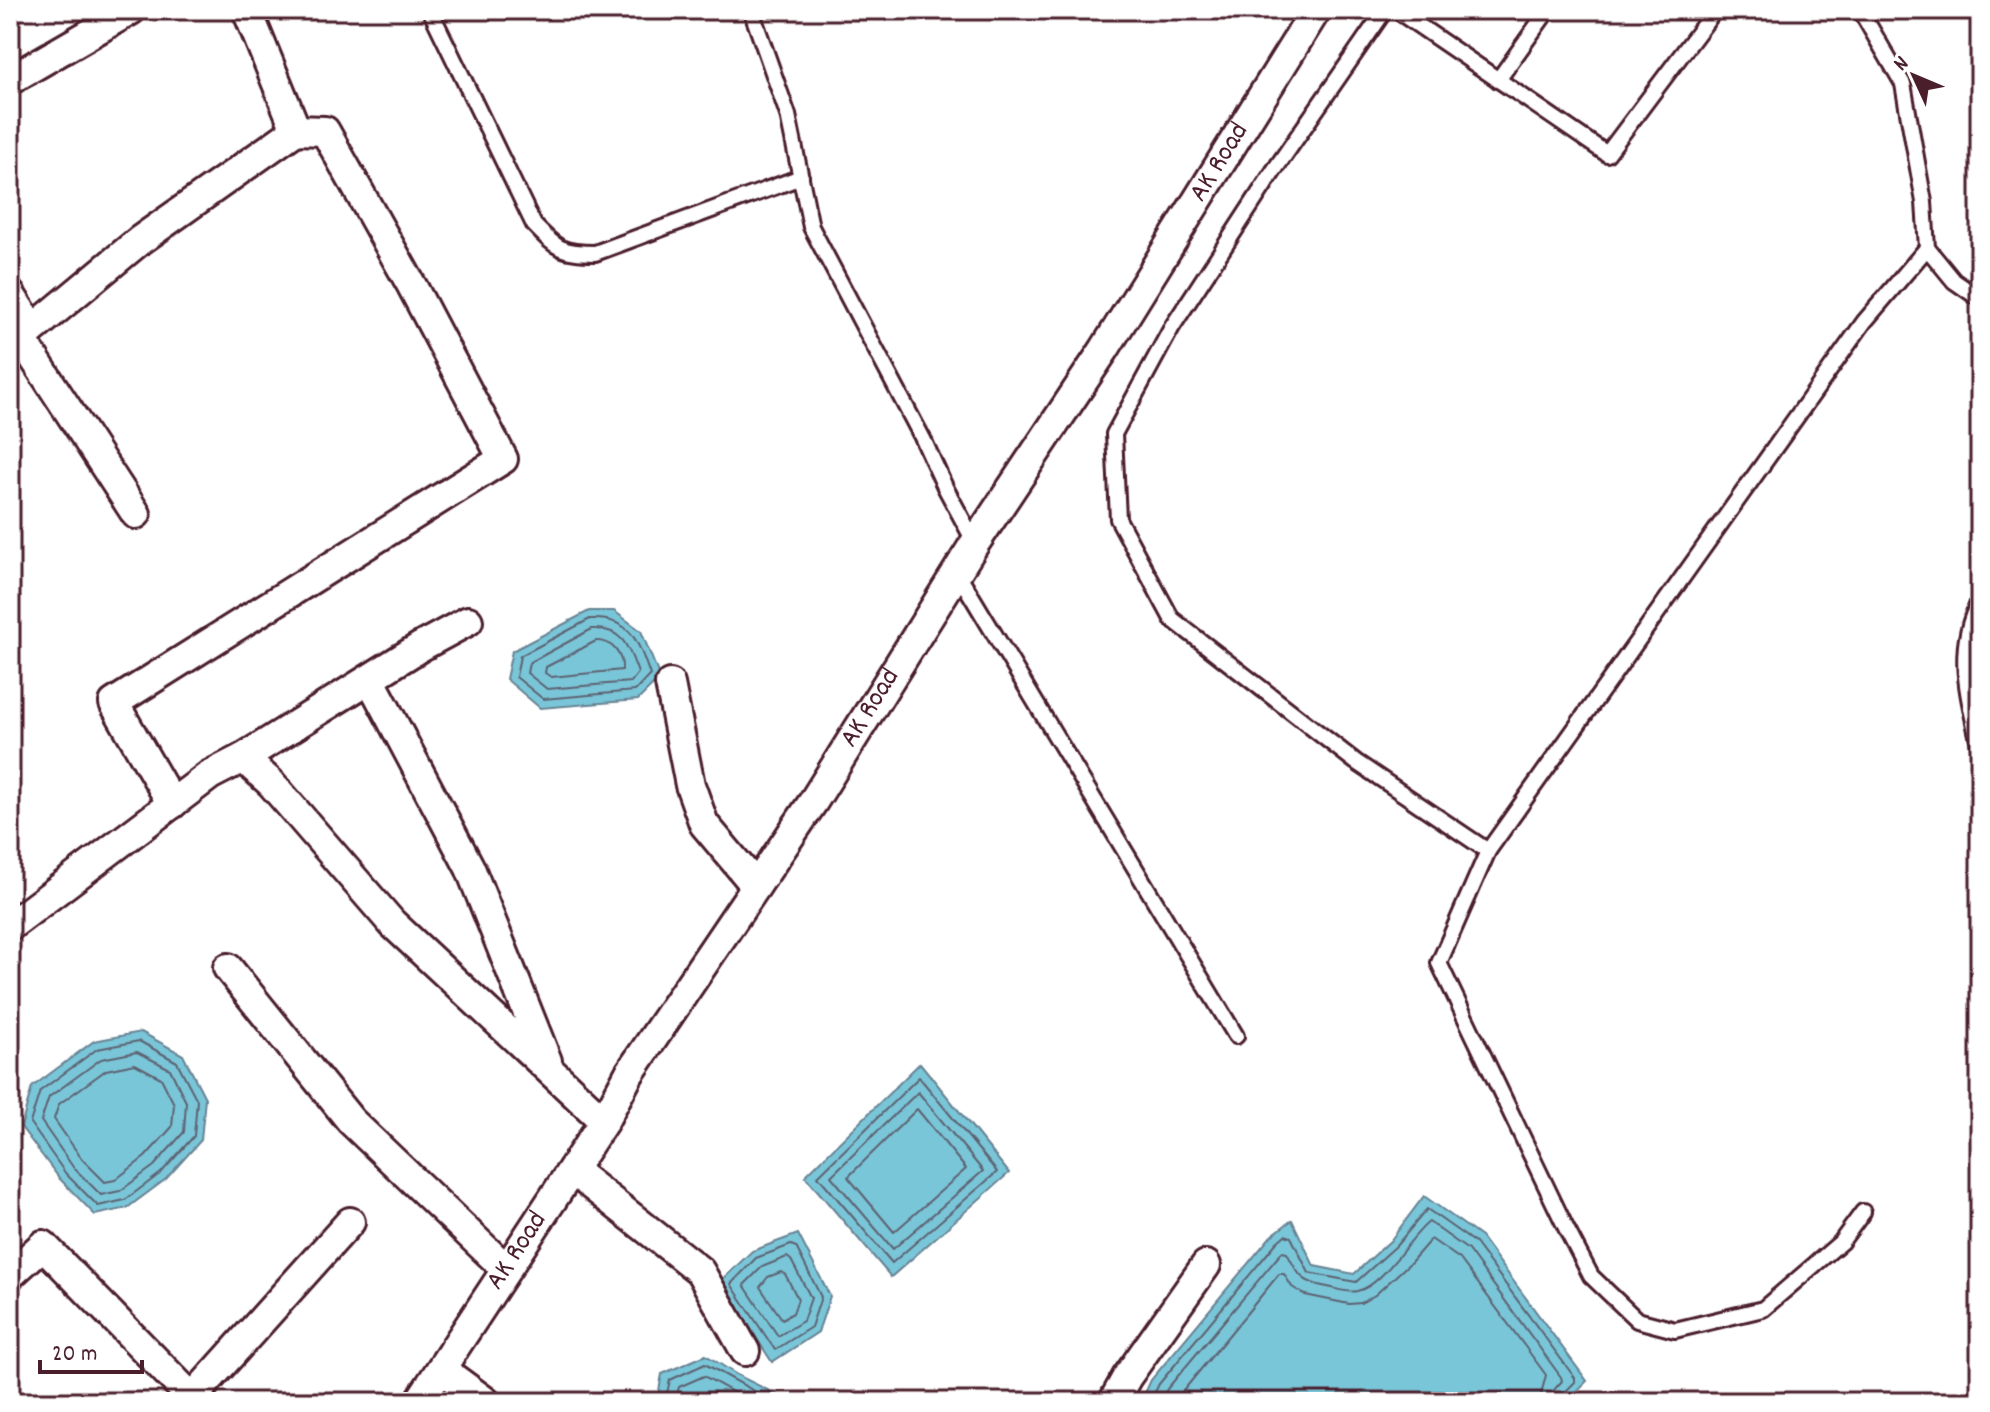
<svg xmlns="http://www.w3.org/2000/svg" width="1990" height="1412" viewBox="0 0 1990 1412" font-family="Dekko,sans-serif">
  <rect width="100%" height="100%" fill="#fff"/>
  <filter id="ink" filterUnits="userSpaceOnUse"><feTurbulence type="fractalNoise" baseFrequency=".0125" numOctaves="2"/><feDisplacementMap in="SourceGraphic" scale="16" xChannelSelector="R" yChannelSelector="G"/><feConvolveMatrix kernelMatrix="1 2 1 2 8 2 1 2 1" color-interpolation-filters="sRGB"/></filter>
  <g filter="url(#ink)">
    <g fill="#7ac6d9" stroke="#678393" stroke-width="2">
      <path d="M 589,611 L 614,611 L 641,631 L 660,678 L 638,700 L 540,708 L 506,679 L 512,651 Z"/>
      <path d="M 141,1032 L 183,1055 L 205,1098 L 201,1140 L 166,1179 L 127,1208 L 95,1215 L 60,1179 L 21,1127 L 32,1087 L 94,1041 Z"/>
      <path d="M 920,1063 L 1009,1173 L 891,1277 L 805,1176 Z"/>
      <path d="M 1424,1196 L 1481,1237 L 1587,1381 L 1566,1402 L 1141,1402 L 1151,1380 L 1271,1236 L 1292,1220 L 1314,1266 L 1354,1274 L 1390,1241 Z"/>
      <path d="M 798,1234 L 830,1296 L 818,1332 L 772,1362 L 720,1282 L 752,1251 Z"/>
      <path d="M 706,1355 L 737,1375 L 792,1402 L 657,1402 L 662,1374 Z"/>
    </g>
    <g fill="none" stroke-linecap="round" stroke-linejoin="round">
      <g stroke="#5d6271" stroke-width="2">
        <path d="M 590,619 C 631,617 638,641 650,675 L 635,691 L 543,699 L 516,677 L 520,656 Z"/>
        <path d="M 592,629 C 623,627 629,648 638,673 L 631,682 L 547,689 L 527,673 L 529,663 Z"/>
        <path d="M 596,641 C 612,640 623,655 622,670 L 551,677 L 545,673 L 546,667 Z"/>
        <path d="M 139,1041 L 177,1062 L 197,1100 L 194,1136 L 161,1173 L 125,1200 L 98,1206 L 66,1174 L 30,1123 L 40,1091 L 97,1049 Z"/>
        <path d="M 137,1052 L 170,1069 L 186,1102 L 184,1132 L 154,1166 L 120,1191 L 101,1195 L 73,1167 L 41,1121 L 49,1097 L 101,1059 Z"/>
        <path d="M 135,1064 L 161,1078 L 174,1104 L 172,1127 L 145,1157 L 115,1180 L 105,1182 L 82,1159 L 54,1119 L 59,1104 L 106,1070 Z"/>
        <path d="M 919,1077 L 997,1172 L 892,1263 L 818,1176 Z"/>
        <path d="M 918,1092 L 983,1171 L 893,1249 L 831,1176 Z"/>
        <path d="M 917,1109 L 966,1169 L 894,1232 L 848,1177 Z"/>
        <path d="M 791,1245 L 796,1247 L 821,1297 L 811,1327 L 775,1350 L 731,1284 L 756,1258 Z"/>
        <path d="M 787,1257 L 791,1260 L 811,1298 L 803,1321 L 778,1336 L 744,1285 L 762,1267 Z"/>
        <path d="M 781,1272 L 785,1274 L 798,1299 L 793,1313 L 782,1319 L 760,1287 L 768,1277 Z"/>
        <path d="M 665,1402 L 670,1380 L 705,1364 L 774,1402"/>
        <path d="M 675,1402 L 679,1387 L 704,1376 L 751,1402"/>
        <path d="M 1150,1402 L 1159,1384 L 1277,1242 L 1285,1235 L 1291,1237 L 1309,1273 L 1356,1282 L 1396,1246 L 1427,1209 L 1475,1243 L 1575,1378 L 1575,1382 L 1563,1394 L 1561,1402"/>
        <path d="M 1161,1402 L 1167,1389 L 1282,1252 L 1287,1253 C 1301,1280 1302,1282 1332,1288 C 1340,1290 1349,1293 1357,1291 C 1382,1287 1410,1236 1429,1222 L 1468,1250 L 1561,1377 L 1562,1381 L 1553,1391 L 1551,1402"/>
        <path d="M 1174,1402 L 1279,1274 L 1284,1274 L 1292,1287 L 1305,1295 L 1349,1304 L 1361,1303 L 1375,1295 L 1411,1262 L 1431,1239 L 1460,1259 L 1546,1375 L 1539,1402"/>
      </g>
      <defs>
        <g id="lane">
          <path d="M 430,10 L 534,225 C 557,249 562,253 595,253 L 801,177"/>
          <path d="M 751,10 L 788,115 L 811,227 L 923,439 L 945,487 L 975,543"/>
          <path d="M 1385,10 L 1273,172 L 1172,327 L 1114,434 L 1118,519 L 1172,619 L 1356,762 L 1488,851 L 1864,322 L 1927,248"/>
          <path d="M 1396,10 L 1607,154 L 1715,10"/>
          <path d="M 1860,10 L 1903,84 L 1924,202 L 1927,248 L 1954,281 L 1980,299"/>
          <path d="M 1498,80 L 1548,10"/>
          <path d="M 957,572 L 1236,1036"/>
          <path d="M 1980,600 C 1953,651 1969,696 1980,749"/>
          <path d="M 1488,851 L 1439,963 L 1567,1230 L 1591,1276 L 1637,1320 L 1675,1330 L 1763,1309 L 1841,1242 L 1863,1212"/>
        </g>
        <g id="street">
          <path d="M 247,10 L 296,130"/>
          <path d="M 10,80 L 131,10"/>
          <path d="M 10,294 L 32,328"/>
          <path d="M 21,338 L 136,514"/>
          <path d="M 10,348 L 139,241 L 296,130 L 325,131 L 412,286 L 503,459 L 114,703 L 172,804"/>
          <path d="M 370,679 L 470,868 L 547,1061"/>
          <path d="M 670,684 L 690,785 L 704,824 L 756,886"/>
          <path d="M 243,758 L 420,647 L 468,621"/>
          <path d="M 10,926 L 210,775 L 243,758 L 271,783 L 392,923 L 604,1121"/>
          <path d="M 228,968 L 351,1121 L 506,1269"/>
          <path d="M 572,1170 L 700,1271 L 745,1351"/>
          <path d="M 10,1275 L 43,1245 L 196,1402"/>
          <path d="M 441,1369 L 486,1402"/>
          <path d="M 192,1398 L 350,1222"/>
          <path id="s1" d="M 419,1402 L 604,1121 L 629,1074 L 813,802 L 975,543 L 1104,350 L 1316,10"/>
          <path d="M 1113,1402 L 1127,1377 L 1206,1265"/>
        </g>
      </defs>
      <use href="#lane" stroke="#4a1f2b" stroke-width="20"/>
      <use href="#street" stroke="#4a1f2b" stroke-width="34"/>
      <use href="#lane" stroke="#fff" stroke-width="14"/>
      <use href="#street" stroke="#fff" stroke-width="28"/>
    </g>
  </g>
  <g text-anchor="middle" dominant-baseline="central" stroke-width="8" stroke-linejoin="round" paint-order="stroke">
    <g font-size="28" fill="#4a1f2b" stroke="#fff">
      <text stroke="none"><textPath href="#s1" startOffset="1476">AK Road</textPath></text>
      <text stroke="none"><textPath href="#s1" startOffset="828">AK Road</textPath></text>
      <text stroke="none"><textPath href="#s1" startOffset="180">AK Road</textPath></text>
    </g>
  </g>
  <rect width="1990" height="1412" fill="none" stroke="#fff" stroke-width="40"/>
  <rect x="20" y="20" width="1950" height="1372" fill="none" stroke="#4a1f2b" stroke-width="3" filter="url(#ink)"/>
  <g transform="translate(1914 76) rotate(314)" stroke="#ffffff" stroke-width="6" paint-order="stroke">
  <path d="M0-6L14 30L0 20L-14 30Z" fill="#4a1f2b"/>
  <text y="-12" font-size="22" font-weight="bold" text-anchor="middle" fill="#4a1f2b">N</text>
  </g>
  <path d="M40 1360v12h102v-12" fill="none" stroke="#4a1f2b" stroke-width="4"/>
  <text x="52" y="1360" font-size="24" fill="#4a1f2b" stroke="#ffffff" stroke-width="6" paint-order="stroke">20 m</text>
</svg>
